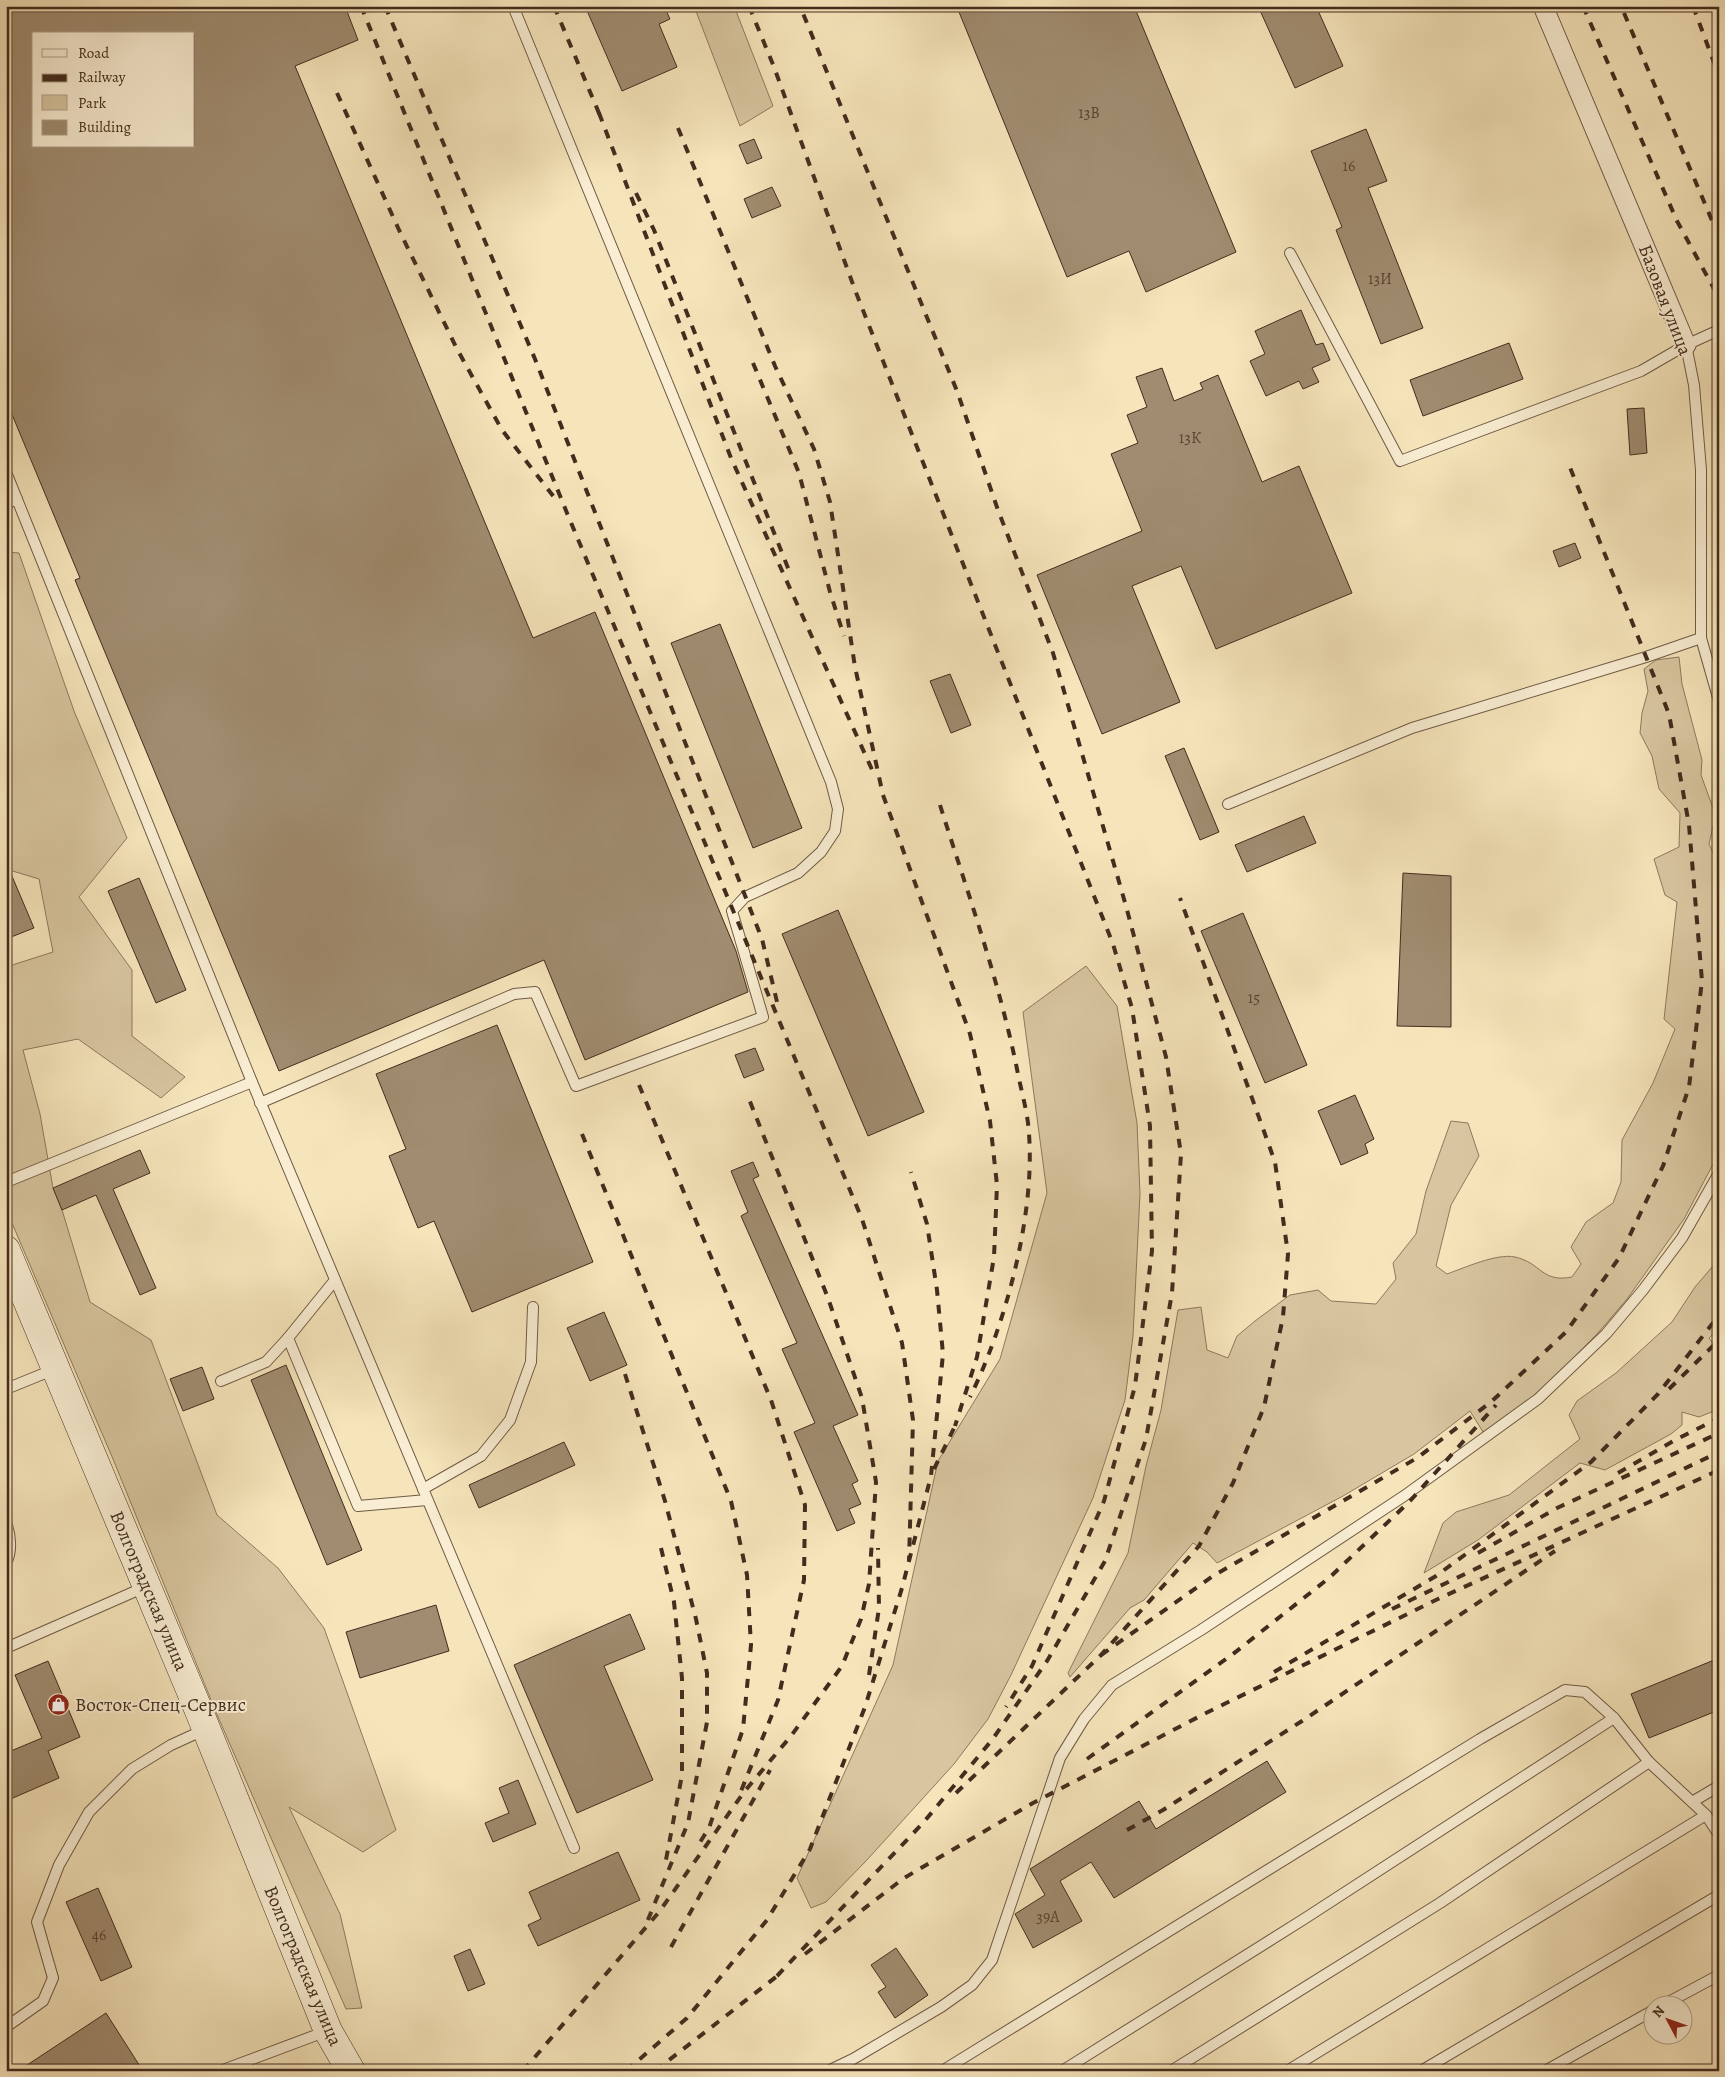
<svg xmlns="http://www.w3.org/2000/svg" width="1725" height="2077" viewBox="0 0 1725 2077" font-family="Alegreya,serif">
  <rect width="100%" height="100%" fill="#f6e5bb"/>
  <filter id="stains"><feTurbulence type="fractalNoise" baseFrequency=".004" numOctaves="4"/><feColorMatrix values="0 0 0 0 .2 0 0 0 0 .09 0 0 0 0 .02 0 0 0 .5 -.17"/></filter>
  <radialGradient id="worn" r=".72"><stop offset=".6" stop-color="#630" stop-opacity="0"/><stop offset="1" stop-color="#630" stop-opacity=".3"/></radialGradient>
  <g fill="#d8c6a0" stroke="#8e795f">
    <path d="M 694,6 L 734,6 L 773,106 L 740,126 Z"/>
    <path d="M 6,552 L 19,553 L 74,711 L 127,838 L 79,897 L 132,970 L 132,1036 L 185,1077 L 161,1098 L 78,1039 L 23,1050 L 40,1114 L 53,1188 L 62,1210 L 90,1302 L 151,1340 L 217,1515 L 278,1568 L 324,1628 L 396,1830 L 363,1852 L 289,1807 L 340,1914 L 362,2008 L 346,2009 L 218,1717 L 113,1459 L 6,1209 L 6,967 L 53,952 L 39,879 L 6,869 Z"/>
    <path d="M 1679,657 L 1682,684 L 1702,760 L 1701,775 L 1713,808 L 1715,818 L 1709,844 L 1719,865 L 1719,1153 L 1684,1219 L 1627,1299 L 1597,1334 L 1546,1386 L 1492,1429 L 1483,1432 L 1470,1411 L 1414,1454 L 1343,1496 L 1217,1563 L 1207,1552 L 1193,1543 L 1144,1600 L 1130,1608 L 1070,1677 L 1068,1673 L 1128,1553 L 1146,1466 L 1161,1410 L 1178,1310 L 1201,1307 L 1207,1350 L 1228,1358 L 1237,1336 L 1255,1321 L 1290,1295 L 1318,1290 L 1331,1301 L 1376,1304 L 1396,1279 L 1393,1263 L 1416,1234 L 1426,1191 L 1451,1121 L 1468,1123 L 1479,1156 L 1451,1205 L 1436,1266 L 1447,1274 C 1464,1268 1497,1253 1515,1257 C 1542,1263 1541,1283 1572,1277 L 1581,1264 L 1571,1247 L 1586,1222 L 1613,1203 L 1621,1182 L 1622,1140 L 1653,1083 L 1675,1029 L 1664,1019 L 1677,902 L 1665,895 L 1654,859 L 1679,847 L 1680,813 L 1659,789 L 1652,756 L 1640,733 L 1642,713 L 1648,691 L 1644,669 L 1656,660 Z"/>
    <path d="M 1086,966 L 1117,1006 L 1137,1123 L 1140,1194 L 1133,1336 L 1125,1400 L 1093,1498 L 1011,1675 L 988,1719 L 954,1764 L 866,1861 L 826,1902 L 811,1908 L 797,1878 L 893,1665 L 938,1461 L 1000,1359 L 1047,1193 L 1023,1012 Z"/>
    <path d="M 1719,1259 L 1719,1329 L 1709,1338 L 1719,1352 L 1719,1409 L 1699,1417 L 1682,1412 L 1682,1425 L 1671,1434 L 1605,1470 L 1580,1463 L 1478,1540 L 1424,1573 L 1443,1523 L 1456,1512 L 1509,1495 L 1580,1439 L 1569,1415 L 1577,1401 L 1616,1373 L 1672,1322 L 1695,1287 Z"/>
  </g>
  <g fill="#a08c70" stroke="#432c1e" fill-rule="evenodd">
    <path d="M 6,6 L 345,6 L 358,40 L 295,66 L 533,638 L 595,612 L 736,951 L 748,992 L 585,1060 L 544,960 L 279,1071 L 75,580 L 80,578 L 6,400 ZM 34,34 L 194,34 L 194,146 L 34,146 Z"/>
    <path d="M 585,6 L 664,6 L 670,19 L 659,24 L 677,67 L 622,91 Z"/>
    <path d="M 974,6 L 1134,6 L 1236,252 L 1146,292 L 1129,251 L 1067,277 L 959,12 Z"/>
    <path d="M 1258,6 L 1316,6 L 1343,66 L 1295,88 Z"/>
    <path d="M 1366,129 L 1387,181 L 1368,188 L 1423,328 L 1381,344 L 1336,230 L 1342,227 L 1311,151 Z"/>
    <path d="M 754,139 L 762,158 L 747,164 L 739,145 Z"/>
    <path d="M 772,187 L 781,206 L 752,218 L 744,199 Z"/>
    <path d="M 1301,310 L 1316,345 L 1323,343 L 1330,360 L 1312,368 L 1319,382 L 1303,389 L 1299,381 L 1266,396 L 1250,361 L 1265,354 L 1255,331 Z"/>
    <path d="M 1509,343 L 1523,379 L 1423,416 L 1410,380 Z"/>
    <path d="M 1162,368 L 1174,401 L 1203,389 L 1200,383 L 1218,375 L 1262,482 L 1299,466 L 1352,593 L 1216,649 L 1181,566 L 1132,586 L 1180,702 L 1102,734 L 1037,575 L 1142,531 L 1111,454 L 1138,443 L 1127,415 L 1147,407 L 1136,377 Z"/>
    <path d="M 1644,408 L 1647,453 L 1630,455 L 1627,409 Z"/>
    <path d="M 1575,543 L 1581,558 L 1559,567 L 1553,551 Z"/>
    <path d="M 720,624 L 802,828 L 753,848 L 671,643 Z"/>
    <path d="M 950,674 L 971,725 L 951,733 L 930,681 Z"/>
    <path d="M 1184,748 L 1219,832 L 1200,840 L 1165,756 Z"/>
    <path d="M 1304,816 L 1316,843 L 1247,872 L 1235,845 Z"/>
    <path d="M 6,862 L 34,928 L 6,939 Z"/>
    <path d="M 1403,873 L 1451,876 L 1451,1027 L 1397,1026 Z"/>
    <path d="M 139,878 L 186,990 L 156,1003 L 108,891 Z"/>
    <path d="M 838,910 L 924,1112 L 868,1136 L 782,934 Z"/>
    <path d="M 1243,913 L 1307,1065 L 1265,1083 L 1201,931 Z"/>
    <path d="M 497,1025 L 593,1262 L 472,1312 L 434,1221 L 418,1228 L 389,1156 L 406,1149 L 376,1074 Z"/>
    <path d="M 755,1048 L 764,1070 L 744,1078 L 735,1055 Z"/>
    <path d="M 1355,1095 L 1374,1139 L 1365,1144 L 1368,1153 L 1341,1165 L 1318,1111 Z"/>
    <path d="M 140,1150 L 150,1173 L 113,1189 L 156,1288 L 140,1295 L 96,1195 L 62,1210 L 53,1188 Z"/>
    <path d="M 753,1162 L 759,1176 L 753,1179 L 858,1415 L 833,1426 L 858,1481 L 852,1484 L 861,1504 L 849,1509 L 855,1523 L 837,1531 L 794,1432 L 815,1423 L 782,1349 L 797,1343 L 741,1216 L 748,1212 L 731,1171 Z"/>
    <path d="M 604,1312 L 627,1365 L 590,1381 L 567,1328 Z"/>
    <path d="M 286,1365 L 362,1550 L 327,1565 L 251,1380 Z"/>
    <path d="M 202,1367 L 214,1399 L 183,1411 L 170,1379 Z"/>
    <path d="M 564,1442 L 575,1465 L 479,1508 L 469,1485 Z"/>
    <path d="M 436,1605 L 449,1651 L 360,1678 L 346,1632 Z"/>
    <path d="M 630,1614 L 645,1649 L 604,1666 L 653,1780 L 577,1813 L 514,1665 Z"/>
    <path d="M 1719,1658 L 1719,1710 L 1649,1738 L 1631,1694 Z"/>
    <path d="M 48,1661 L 80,1737 L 48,1751 L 59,1778 L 6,1801 L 6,1753 L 42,1738 L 15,1675 Z"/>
    <path d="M 1267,1761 L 1286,1792 L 1114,1898 L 1091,1862 L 1060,1881 L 1082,1921 L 1033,1948 L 1015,1914 L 1045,1895 L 1030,1869 L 1139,1801 L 1156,1829 Z"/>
    <path d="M 518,1780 L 536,1824 L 493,1842 L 485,1823 L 509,1813 L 499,1788 Z"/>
    <path d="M 618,1852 L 640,1900 L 538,1946 L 528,1925 L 541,1919 L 529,1892 Z"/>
    <path d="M 98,1888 L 132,1967 L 101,1981 L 66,1902 Z"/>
    <path d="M 896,1948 L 928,1995 L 895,2018 L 878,1992 L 886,1987 L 871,1965 Z"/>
    <path d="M 470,1949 L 485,1984 L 468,1991 L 454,1956 Z"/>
    <path d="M 106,2013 L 143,2071 L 18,2071 Z"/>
  </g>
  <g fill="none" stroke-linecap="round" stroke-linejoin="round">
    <defs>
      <g id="lane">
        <path d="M 1290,253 L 1400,461 L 1641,371 L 1686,345 L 1719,330"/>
        <path d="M 1686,345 L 1694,385 L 1701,470 L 1701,638 L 1719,701"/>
        <path d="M 6,472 L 252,1082 L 574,1848"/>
        <path d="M 6,504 L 17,499"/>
        <path d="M 1228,804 L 1412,728 L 1646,657 L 1701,638"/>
        <path d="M 260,1103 L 514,994 L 535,992 L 576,1086 L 763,1017 L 732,911 L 745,897 L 798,873 L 821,852 L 835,831 L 838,809 L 831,782 L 513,6"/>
        <path d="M 6,1182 L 252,1082"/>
        <path d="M 335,1280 L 288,1338 L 358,1506 L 427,1500"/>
        <path d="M 221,1381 L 266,1362 L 288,1338"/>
        <path d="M 6,1389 L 55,1369"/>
        <path d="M 423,1489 L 481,1456 L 510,1420 L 531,1362 L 533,1307"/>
        <path d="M 6,1523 C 11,1535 12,1552 6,1563"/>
        <path d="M 6,1648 L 145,1587"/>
        <path d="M 1692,1802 L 1719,1786"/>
        <path d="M 1665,2004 L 1719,1975"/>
        <path d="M 6,2027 L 43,2001 L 53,1978 L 37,1922 L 59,1865 L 89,1812 L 132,1769 L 171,1745 L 206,1729"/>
        <path d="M 220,2071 L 327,2031"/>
        <path d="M 828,2071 L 853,2059 L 941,2007 L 972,1985 L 992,1960 L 1060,1758 L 1084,1719 L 1112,1685 L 1201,1630 L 1404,1496 L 1538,1399 L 1606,1334 L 1643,1290 L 1682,1238 L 1719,1173"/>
        <path d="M 942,2071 L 1480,1739 L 1565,1690 L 1585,1692 L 1614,1718 L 1649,1762 L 1706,1815 L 1719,1835"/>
        <path d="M 1062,2071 L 1304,1919 L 1614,1718"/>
        <path d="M 1171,2071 L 1440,1903 L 1649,1762"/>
        <path d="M 1287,2071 L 1706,1815"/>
        <path d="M 1421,2071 L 1719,1895"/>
        <path d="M 1545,2071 L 1652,2011"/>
      </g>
      <path id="street" d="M 1543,6 L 1686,345"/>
      <path id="secondary" d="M 6,1250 L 199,1711 L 328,2031 L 351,2071"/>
    </defs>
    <use href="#lane" stroke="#705a45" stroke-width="12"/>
    <use href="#street" stroke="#705a45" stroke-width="21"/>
    <use href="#secondary" stroke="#432c1e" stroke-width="29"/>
    <use href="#lane" stroke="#f9eed3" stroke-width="10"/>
    <use href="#street" stroke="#f9eed3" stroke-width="19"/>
    <use href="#secondary" stroke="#f9eed3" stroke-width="28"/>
    <g stroke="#432c1e" stroke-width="4" stroke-dasharray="9 9" stroke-linecap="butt">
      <path d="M 361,6 L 567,513 L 862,1219 L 902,1343 L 913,1420 L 909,1561"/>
      <path d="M 385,6 L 535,359 L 762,939 L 778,1006"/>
      <path d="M 554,6 L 601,118"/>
      <path d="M 749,6 L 774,67 L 855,290 L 1113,944 L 1132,1008 L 1150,1126 L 1152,1251 L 1135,1386 L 1104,1501 L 1032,1666 L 1006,1707"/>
      <path d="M 1583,6 L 1677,221 L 1719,298"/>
      <path d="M 1693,6 L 1719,76"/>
      <path d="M 1624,13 L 1719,237"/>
      <path d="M 337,93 L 399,230 L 457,349 L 502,430 L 557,501"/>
      <path d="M 599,113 L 731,458 L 874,774"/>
      <path d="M 678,128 L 775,366 L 814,449 L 830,502 L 855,667 L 883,795 L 970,1034 L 990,1121 L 997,1185 L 994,1257 L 977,1357 L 955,1426"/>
      <path d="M 636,193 L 654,230 L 790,573"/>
      <path d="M 753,363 L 799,473 L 830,592 L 844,636"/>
      <path d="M 940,805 C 968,894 1000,983 1018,1074 C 1022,1094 1028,1114 1029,1134 C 1035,1215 1006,1324 970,1397"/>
      <path d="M 639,1085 L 771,1400 L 805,1505 L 804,1580 L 778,1700 L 741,1791"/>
      <path d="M 582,1134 L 731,1501 L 747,1575 L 751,1645 L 743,1729 L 709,1828 L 697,1847"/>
      <path d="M 625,1374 L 665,1501 L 696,1619 L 707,1673 L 707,1722 L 688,1823 L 647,1922"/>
      <path d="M 1669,1389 L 1719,1340"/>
      <path d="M 934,1469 L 957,1422"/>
      <path d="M 1618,1473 L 1675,1440 L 1719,1418"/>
      <path d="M 661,1548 L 674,1602 L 682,1678 L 682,1775 L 665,1865"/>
      <path d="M 1478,1553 L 1557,1508 L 1719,1433"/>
      <path d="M 1392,1609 L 1719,1452"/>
      <path d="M 1101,1655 L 1213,1576 L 1417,1458 L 1491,1402 L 1566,1332 L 1619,1258 L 1663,1166 L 1689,1087 L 1702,981 L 1689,825 L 1669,714 L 1567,460"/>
      <path d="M 1274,1672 L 1436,1576 L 1591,1462 L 1658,1394 L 1719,1315"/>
      <path d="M 869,1675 L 879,1608 L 878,1548"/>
      <path d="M 1087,1759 L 1233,1654 L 1329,1578 L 1410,1501 L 1496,1405"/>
      <path d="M 956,1793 L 1101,1655 L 1199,1546 L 1233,1483 L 1264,1407 L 1283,1317 L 1288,1254 L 1275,1162 L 1180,898"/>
      <path d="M 1127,1830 L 1163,1810 L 1302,1721 L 1555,1551"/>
      <path d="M 671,1947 L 770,1770"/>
      <path d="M 805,1954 L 904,1878 L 1033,1803 L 1206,1713 L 1438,1599 L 1719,1470"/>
      <path d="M 777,1976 L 923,1823 L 992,1740 L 1047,1661 L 1105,1561 L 1146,1439 L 1172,1293 L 1181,1154 L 1166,1057 L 1126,906 L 1053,653 L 998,510 L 957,391 L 800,6"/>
      <path d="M 523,2071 L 659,1912 L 744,1792 L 791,1736 L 842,1666 L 861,1619 L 869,1584 L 876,1482 L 862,1398 L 828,1298 L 747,1094"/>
      <path d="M 626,2071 L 687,2018 L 767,1920 L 810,1849 L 865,1707 L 902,1588 L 931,1476 L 943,1354 L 937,1290 L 927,1224 L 911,1172"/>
      <path d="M 655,2071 L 781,1973"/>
    </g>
  </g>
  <defs>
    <symbol id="shop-disc" viewBox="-11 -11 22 22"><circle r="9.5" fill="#8f2418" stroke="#f9eed3"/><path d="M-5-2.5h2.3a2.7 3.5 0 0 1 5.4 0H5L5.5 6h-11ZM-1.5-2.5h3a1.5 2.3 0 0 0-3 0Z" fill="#fff"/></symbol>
  </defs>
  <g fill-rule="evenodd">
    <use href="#shop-disc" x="46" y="1692" width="25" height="25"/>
  </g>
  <g text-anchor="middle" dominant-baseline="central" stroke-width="4" stroke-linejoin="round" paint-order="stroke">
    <g font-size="16" fill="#5a4432">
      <text x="1089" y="113">13В</text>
      <text x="1349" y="166">16</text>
      <text x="1380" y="279">13И</text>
      <text x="1190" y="438">13К</text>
      <text x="1254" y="998">15</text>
      <text x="1048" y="1917">39А</text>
      <text x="99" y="1935">46</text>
    </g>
    <g font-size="19" fill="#432c1e" stroke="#f9eed3">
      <text transform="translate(1665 300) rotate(69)">Базовая улица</text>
      <text transform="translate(149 1591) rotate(67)">Волгоградская улица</text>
      <text transform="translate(303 1966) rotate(67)">Волгоградская улица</text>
    </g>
    <g font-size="19" fill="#432c1e" stroke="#f9eed3" text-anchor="start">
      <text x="75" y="1705">Восток-Спец-Сервис</text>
    </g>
  </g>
  <rect width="1725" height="2077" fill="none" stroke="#f6e5bb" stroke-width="25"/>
  <rect x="8" y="8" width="1710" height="2062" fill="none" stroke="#432c1e" stroke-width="2.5"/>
  <rect x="12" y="12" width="1700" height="2052" fill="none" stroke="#432c1e"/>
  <rect x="32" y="32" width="162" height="115" fill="#f9eed3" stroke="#b0a08b"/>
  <rect x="42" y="49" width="25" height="8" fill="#f9eed3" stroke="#b0a08b"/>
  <text x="78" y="58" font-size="15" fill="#432c1e">Road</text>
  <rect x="42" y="74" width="25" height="8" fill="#432c1e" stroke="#b0a08b"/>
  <text x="78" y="82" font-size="15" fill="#432c1e">Railway</text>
  <rect x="42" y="95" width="25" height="15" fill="#d8c6a0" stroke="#b0a08b"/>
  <text x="78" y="108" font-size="15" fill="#432c1e">Park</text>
  <rect x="42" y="120" width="25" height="15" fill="#a08c70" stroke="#b0a08b"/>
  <text x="78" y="132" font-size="15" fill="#432c1e">Building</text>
  <g transform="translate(1668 2020) rotate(311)"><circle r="24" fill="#f9eed3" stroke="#b0a08b"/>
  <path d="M0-4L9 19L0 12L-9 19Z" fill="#8f2418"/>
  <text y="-8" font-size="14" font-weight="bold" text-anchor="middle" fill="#432c1e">N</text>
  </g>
  <rect width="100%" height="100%" filter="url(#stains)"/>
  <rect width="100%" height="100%" fill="url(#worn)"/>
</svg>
